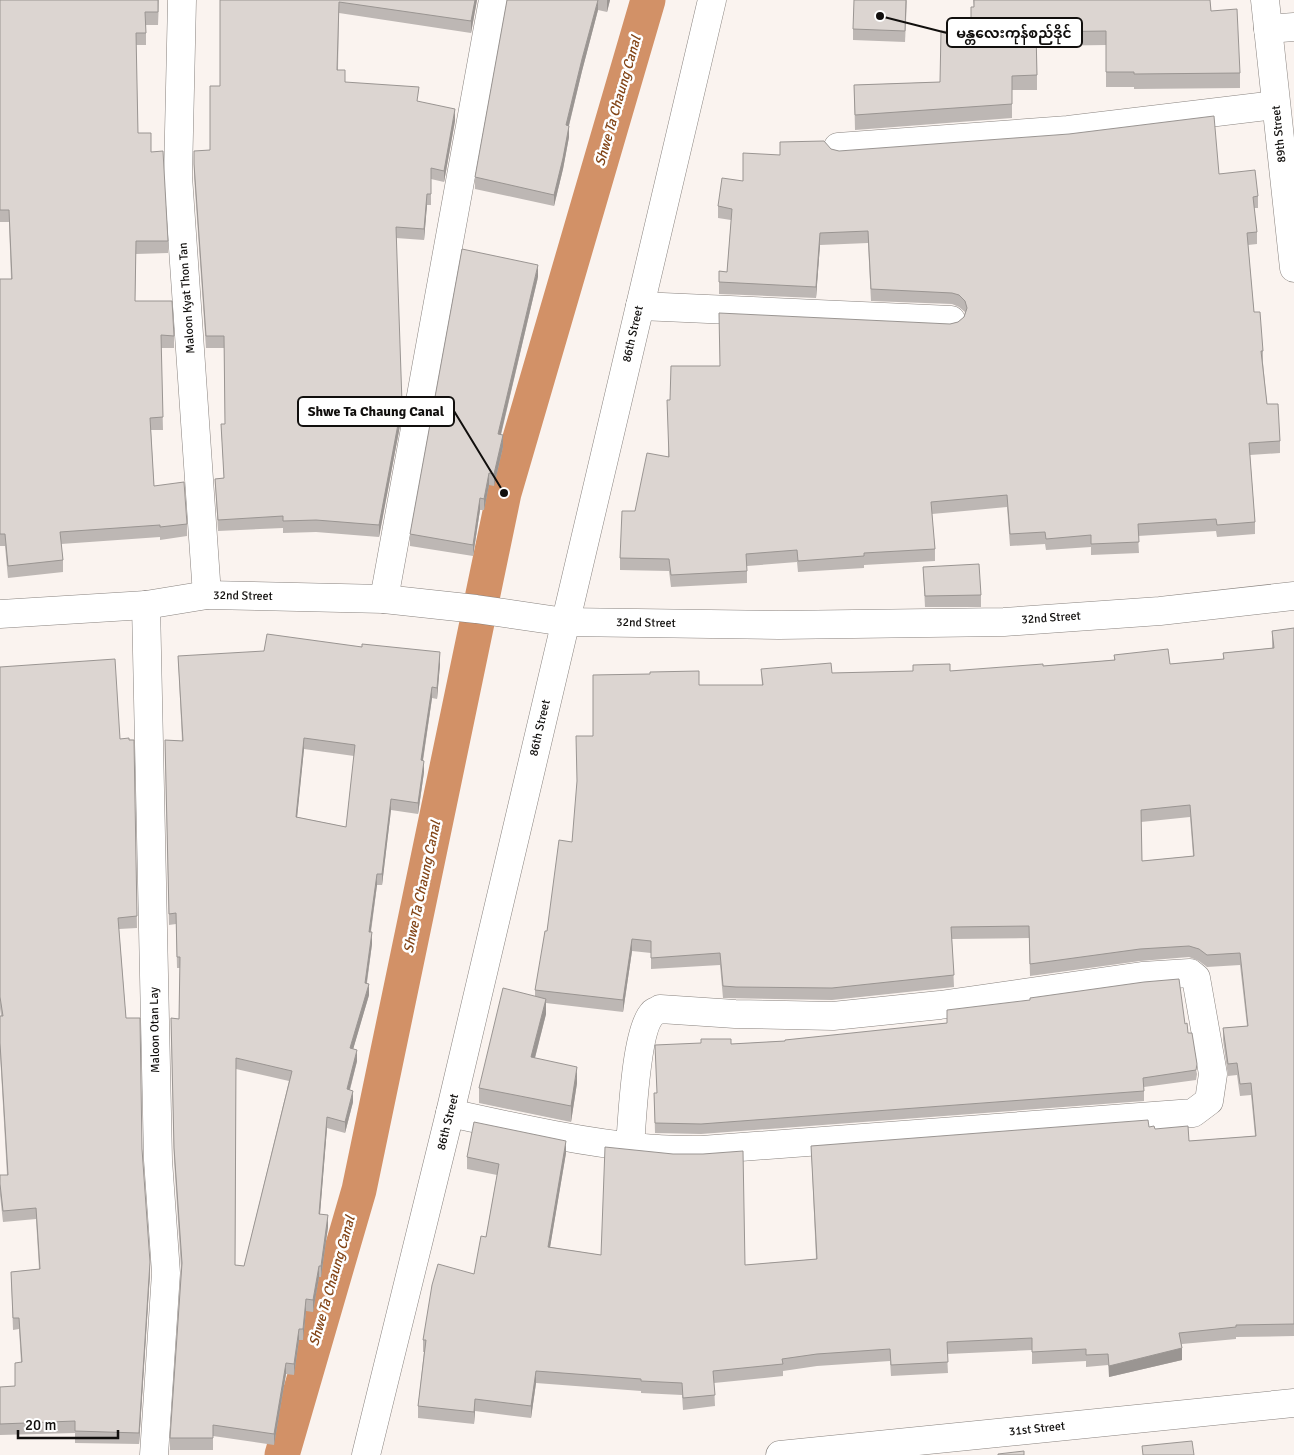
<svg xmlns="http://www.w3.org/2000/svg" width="1294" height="1455" viewBox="0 0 1294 1455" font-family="Signika,'Noto Sans Myanmar',sans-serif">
  <rect width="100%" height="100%" fill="#faf3ef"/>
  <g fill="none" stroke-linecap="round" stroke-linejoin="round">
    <path stroke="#d29167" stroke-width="35" d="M 282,1455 L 359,1190 L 504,493 L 648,0"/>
    <defs>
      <g id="minor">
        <path d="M 182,0 L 178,176 L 207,595"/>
        <path d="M 1265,0 L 1294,268"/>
        <path d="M 1268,29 L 1294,27"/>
        <path d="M 838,147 L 1068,130 L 1275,105"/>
        <path d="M 640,306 L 951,320"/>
        <path d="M 384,599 L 493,0"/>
        <path d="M 146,605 L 158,1160 L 166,1273 L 154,1455"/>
        <path d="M 0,614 L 146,605 L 207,595 L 384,599 L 476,609 L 565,622 L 779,625 L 1004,622 L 1160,611 L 1294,596"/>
        <path d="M 450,1113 C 514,1127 579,1142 644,1148 C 663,1150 683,1150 702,1150 L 1193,1113 L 1209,1101 L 1213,1074 L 1196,978 L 1190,973 L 1142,976 L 940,1005 L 833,1016 L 735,1014 L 660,1009 C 659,1010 653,1012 653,1013 C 636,1028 632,1121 630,1147"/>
        <path d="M 366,1455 L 450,1113 L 712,0"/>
        <path d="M 780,1455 L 1294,1403"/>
      </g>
    </defs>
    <use href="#minor" stroke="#89837f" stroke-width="29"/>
    <use href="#minor" stroke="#fff" stroke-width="28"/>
  </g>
  <g fill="#bdb7b4" fill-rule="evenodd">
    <path d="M 0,0 L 159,0 L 158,25 L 146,25 L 146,45 L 136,45 L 138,133 L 151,152 L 168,241 L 168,253 L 136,254 L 135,301 L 174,336 L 174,348 L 161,348 L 163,430 L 151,430 L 154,486 L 187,524 L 187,536 L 160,540 L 160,537 L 61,544 L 63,560 L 63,572 L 8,578 L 5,546 L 0,546 L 0,279 L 11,279 L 9,222 L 0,222 Z"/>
    <path d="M 220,0 L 477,0 L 471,33 L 339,13 L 338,70 L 345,82 L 418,102 L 455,121 L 444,182 L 431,179 L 431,205 L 427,205 L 424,240 L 396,238 L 402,415 L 379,537 L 316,532 L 283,533 L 283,528 L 218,531 L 215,479 L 224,478 L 221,424 L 225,424 L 224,348 L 206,348 L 194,176 L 194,164 L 210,150 L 220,86 Z"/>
    <path d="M 507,0 L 610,0 L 607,12 L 598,10 L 582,71 L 569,126 L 569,137 L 563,169 L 554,206 L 475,189 L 475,177 Z"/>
    <path d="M 907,0 L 905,42 L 853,40 L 853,29 Z"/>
    <path d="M 973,0 L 1210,0 L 1211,11 L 1240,73 L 1240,88 L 1134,89 L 1134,87 L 1106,87 L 1106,45 L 1037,46 L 1037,90 L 1012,90 L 1012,118 L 855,130 L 854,85 L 940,82 L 971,33 L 974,7 Z"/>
    <path d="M 831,149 L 839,151 L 1219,174 L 1258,196 L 1258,208 L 1254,208 L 1257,232 L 1257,244 L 1248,245 L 1254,312 L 1263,351 L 1263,363 L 1267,404 L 1280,441 L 1280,453 L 1250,455 L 1255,522 L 1255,534 L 1217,537 L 1216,531 L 1138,536 L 1139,553 L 1091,555 L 1091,547 L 1046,550 L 1045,544 L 1010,546 L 1007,507 L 932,514 L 935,549 L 935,561 L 864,565 L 864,568 L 798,572 L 797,562 L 747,566 L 747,583 L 671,587 L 669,571 L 620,570 L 620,558 L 635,511 L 668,457 L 670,400 L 720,366 L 950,324 L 958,322 L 964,317 L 965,312 L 959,307 L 952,304 L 871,301 L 868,243 L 820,245 L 816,298 L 719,294 L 719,271 L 727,272 L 731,220 L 718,218 L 718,206 L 743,181 L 780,155 Z"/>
    <path d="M 538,277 L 501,435 L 503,447 L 494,486 L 489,485 L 484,510 L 480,510 L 473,556 L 410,546 L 410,534 Z"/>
    <path d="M 923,567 L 981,595 L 981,607 L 925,607 Z"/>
    <path d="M 1294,628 L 1294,1336 L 1236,1337 L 1236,1339 L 1182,1344 L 1182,1360 L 1109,1377 L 1108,1365 L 1086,1367 L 1086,1361 L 1032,1364 L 1032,1350 L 947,1354 L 948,1373 L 891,1376 L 890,1361 L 817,1366 L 783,1371 L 783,1376 L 714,1383 L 715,1406 L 683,1410 L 682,1395 L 641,1393 L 641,1391 L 536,1383 L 531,1418 L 475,1411 L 474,1424 L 418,1418 L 418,1406 L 424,1352 L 423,1352 L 423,1340 L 474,1274 L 486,1237 L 497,1175 L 467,1169 L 467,1157 L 566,1153 L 550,1247 L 601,1255 L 745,1265 L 816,1259 L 811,1146 L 1149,1127 L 1155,1129 L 1189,1141 L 1255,1136 L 1251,1095 L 1240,1096 L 1237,1075 L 1228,1076 L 1223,1040 L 1223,1028 L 1247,1026 L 1240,965 L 1207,967 L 1199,961 L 1189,957 L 1140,961 L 1030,976 L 1029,938 L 952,939 L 954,987 L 832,1000 L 723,998 L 720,965 L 651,969 L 651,953 L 632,951 L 623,1012 L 546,1003 L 546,1014 L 535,1058 L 577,1083 L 571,1122 L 479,1103 L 479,1088 L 535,996 L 535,990 L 547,931 L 572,842 L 593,736 L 699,685 L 762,685 L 761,669 L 832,673 L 950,671 L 1043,666 L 1114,660 L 1114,655 L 1170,664 L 1223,659 L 1223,653 L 1272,648 L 1272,631 ZM 1190,817 L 1193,856 L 1142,861 L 1141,822 Z"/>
    <path d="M 178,656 L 440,664 L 437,699 L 432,698 L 423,761 L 424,772 L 418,814 L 391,810 L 382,885 L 377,885 L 371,932 L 372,944 L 367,983 L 369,995 L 353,1049 L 357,1061 L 350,1090 L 353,1102 L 345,1133 L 327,1128 L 320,1214 L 328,1227 L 321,1277 L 319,1277 L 313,1312 L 306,1311 L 303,1340 L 299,1340 L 294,1375 L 286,1374 L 274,1445 L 213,1436 L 213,1450 L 170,1450 L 170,1438 L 181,1268 L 174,1159 L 171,1018 L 179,1019 L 180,968 L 177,968 L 176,924 L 169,925 L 165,740 L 182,741 ZM 304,749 L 354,756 L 346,827 L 297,817 ZM 236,1069 L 289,1081 L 244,1266 L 235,1265 Z"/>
    <path d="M 0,667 L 120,739 L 134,740 L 137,928 L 119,929 L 126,1018 L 142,1149 L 150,1273 L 139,1444 L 75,1443 L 75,1433 L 0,1435 L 0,1387 L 15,1386 L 21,1362 L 19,1329 L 13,1330 L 11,1272 L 39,1269 L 36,1219 L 3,1222 L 0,1195 L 0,1175 L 7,1175 L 0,1054 L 0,1016 L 1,1016 L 0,1008 Z"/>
    <path d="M 947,1010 L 1185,1024 L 1188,1033 L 1197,1074 L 1196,1080 L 1144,1087 L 1144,1101 L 701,1134 L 655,1133 L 654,1093 L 657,1093 L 731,1044 L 785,1041 L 947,1023 Z"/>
  </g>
  <g fill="#9a9592">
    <path d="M 475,0 L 477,0 L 471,33 L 471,21 Z"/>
    <path d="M 598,0 L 598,10 L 582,71 L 566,137 L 566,125 L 582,59 Z"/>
    <path d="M 608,0 L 610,0 L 607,12 L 607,0 Z"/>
    <path d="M 455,109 L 455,121 L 444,182 L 444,171 Z"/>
    <path d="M 569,126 L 569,137 L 563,169 L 554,206 L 554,195 Z"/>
    <path d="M 427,194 L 427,205 L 424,240 L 424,229 Z"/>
    <path d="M 820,233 L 820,245 L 816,298 L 816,287 Z"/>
    <path d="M 538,265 L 538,277 L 498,446 L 498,434 Z"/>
    <path d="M 402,403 L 402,415 L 379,537 L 379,525 Z"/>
    <path d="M 503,435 L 503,447 L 494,486 L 494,474 Z"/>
    <path d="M 489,473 L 489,485 L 484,510 L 484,499 Z"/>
    <path d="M 480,498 L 480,510 L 473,556 L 473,545 Z"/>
    <path d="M 440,652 L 440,664 L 437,699 L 437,688 Z"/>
    <path d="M 432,687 L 432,698 L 421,772 L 421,760 Z"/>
    <path d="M 304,738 L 304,749 L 296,828 L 296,817 Z"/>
    <path d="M 424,761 L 424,772 L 418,814 L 418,803 Z"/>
    <path d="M 391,799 L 391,810 L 382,885 L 382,874 Z"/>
    <path d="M 377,874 L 377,885 L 369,943 L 369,932 Z"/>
    <path d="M 372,932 L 372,944 L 365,994 L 365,983 Z"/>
    <path d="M 632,939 L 632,951 L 623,1012 L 623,1000 Z"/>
    <path d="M 369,984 L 369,995 L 350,1060 L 350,1048 Z"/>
    <path d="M 546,999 L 546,1014 L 531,1073 L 531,1057 Z"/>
    <path d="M 357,1050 L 357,1061 L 347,1100 L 347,1089 Z"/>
    <path d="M 577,1067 L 577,1083 L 571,1122 L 571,1106 Z"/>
    <path d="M 353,1091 L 353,1102 L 345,1133 L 345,1122 Z"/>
    <path d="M 327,1117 L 327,1128 L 319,1226 L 319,1214 Z"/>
    <path d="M 566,1141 L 566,1153 L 548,1259 L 548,1247 Z"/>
    <path d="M 328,1215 L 328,1227 L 321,1277 L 321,1266 Z"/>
    <path d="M 150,1262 L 150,1273 L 139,1444 L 139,1433 Z"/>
    <path d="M 319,1266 L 319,1277 L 313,1312 L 313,1300 Z"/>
    <path d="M 306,1299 L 306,1311 L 303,1340 L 303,1329 Z"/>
    <path d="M 299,1329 L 299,1340 L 294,1375 L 294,1364 Z"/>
    <path d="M 1182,1348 L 1182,1360 L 1109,1377 L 1109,1366 Z"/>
    <path d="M 286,1363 L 286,1374 L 274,1445 L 274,1434 Z"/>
    <path d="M 536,1371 L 536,1383 L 531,1418 L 531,1406 Z"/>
    <path d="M 475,1399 L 475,1411 L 474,1424 L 474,1412 Z"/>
  </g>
  <g fill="#dcd5d1" stroke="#9a9592" fill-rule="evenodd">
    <path d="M 0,0 L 158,0 L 158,12 L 145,12 L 146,33 L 136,33 L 138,133 L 151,133 L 151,152 L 163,151 L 168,241 L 136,241 L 135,301 L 172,301 L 174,336 L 161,335 L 163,417 L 150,418 L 154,486 L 184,482 L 187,524 L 160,527 L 160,525 L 60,532 L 63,560 L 8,566 L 5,534 L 0,534 L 0,279 L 12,279 L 9,210 L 0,210 Z"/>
    <path d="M 220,0 L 475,0 L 471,21 L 339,2 L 337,70 L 345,70 L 345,82 L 419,87 L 417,101 L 455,109 L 444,171 L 431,168 L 431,194 L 427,194 L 424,229 L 396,227 L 402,403 L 379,525 L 316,520 L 283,521 L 283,516 L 218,520 L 215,479 L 224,478 L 221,424 L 225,424 L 224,336 L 206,336 L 194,164 L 194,151 L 210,150 L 210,86 L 220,86 Z"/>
    <path d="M 507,0 L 598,0 L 582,59 L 566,125 L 569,126 L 563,158 L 554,195 L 475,177 Z"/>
    <path d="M 854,0 L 906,0 L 905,31 L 853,29 Z"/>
    <path d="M 974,0 L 1210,0 L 1211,11 L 1237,9 L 1240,73 L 1134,74 L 1134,72 L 1106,72 L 1106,31 L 1036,32 L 1037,75 L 1012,76 L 1012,104 L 855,115 L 854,85 L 940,82 L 941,31 L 971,33 L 971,7 L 974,7 Z"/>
    <path d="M 1214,116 L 1219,174 L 1255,170 L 1258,196 L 1253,197 L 1257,232 L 1247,233 L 1254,312 L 1260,312 L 1263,351 L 1261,351 L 1267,404 L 1278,404 L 1280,441 L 1249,443 L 1255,522 L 1217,525 L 1216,519 L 1138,524 L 1139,542 L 1091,544 L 1091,535 L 1046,539 L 1045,532 L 1010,534 L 1007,495 L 931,502 L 935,549 L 864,553 L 864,556 L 798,561 L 797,550 L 746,554 L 747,571 L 671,575 L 669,559 L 620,558 L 622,511 L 635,511 L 647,453 L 669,457 L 667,400 L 670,400 L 671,366 L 720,366 L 719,313 L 950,324 L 958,322 L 964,317 L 967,308 L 965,301 L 959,295 L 952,293 L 871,289 L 868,231 L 820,233 L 816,287 L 719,282 L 719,271 L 727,272 L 732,209 L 718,206 L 722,178 L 743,181 L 743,153 L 780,155 L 780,142 L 824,141 L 831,149 L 839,151 L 1069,134 Z"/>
    <path d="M 462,249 L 538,265 L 498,434 L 503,435 L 494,474 L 489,473 L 484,499 L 480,498 L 473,545 L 410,534 Z"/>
    <path d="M 979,564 L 981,595 L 925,596 L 923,567 Z"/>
    <path d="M 1294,628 L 1294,1324 L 1236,1325 L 1236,1327 L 1179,1333 L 1182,1348 L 1109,1366 L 1108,1354 L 1086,1355 L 1086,1349 L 1032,1352 L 1032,1338 L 947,1342 L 948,1362 L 891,1365 L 890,1349 L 817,1354 L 782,1359 L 783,1364 L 713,1371 L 715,1395 L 683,1398 L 682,1383 L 641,1381 L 641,1379 L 536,1371 L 531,1406 L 475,1399 L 474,1412 L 418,1406 L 426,1340 L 423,1340 L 432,1285 L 438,1264 L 474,1274 L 481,1236 L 486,1237 L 499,1164 L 467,1157 L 474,1122 L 566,1141 L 548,1247 L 601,1255 L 605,1147 L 673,1154 L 703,1154 L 743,1151 L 745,1265 L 817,1259 L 811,1146 L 1148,1120 L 1149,1127 L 1154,1126 L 1155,1129 L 1188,1126 L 1189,1141 L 1256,1136 L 1251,1083 L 1240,1084 L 1237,1063 L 1228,1064 L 1223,1028 L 1248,1026 L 1240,953 L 1207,955 L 1199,949 L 1189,946 L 1140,949 L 1030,964 L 1029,926 L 951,927 L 954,975 L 832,988 L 736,987 L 723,986 L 720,953 L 651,958 L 651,941 L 632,939 L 623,1000 L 535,990 L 545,931 L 547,931 L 559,840 L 572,842 L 577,781 L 576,736 L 593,736 L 593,675 L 650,674 L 650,672 L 699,671 L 699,685 L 763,685 L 761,669 L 831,663 L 832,673 L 913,671 L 913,665 L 950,664 L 950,671 L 1043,664 L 1043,666 L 1115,660 L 1114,655 L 1168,649 L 1170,664 L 1224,659 L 1223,653 L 1274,648 L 1272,631 ZM 1190,805 L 1194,856 L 1142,861 L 1141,810 Z"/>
    <path d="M 267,634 L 362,647 L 362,644 L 440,652 L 437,688 L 432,687 L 421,760 L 424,761 L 418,803 L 391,799 L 382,874 L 377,874 L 369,932 L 372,932 L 365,983 L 369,984 L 350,1048 L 357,1050 L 347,1089 L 353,1091 L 345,1122 L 327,1117 L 319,1214 L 328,1215 L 321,1266 L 319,1266 L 313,1300 L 306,1299 L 303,1329 L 299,1329 L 294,1364 L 286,1363 L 274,1434 L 213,1425 L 213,1438 L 170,1438 L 182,1263 L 174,1148 L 171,1018 L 179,1019 L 180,957 L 177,957 L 176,913 L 169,914 L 165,740 L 183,741 L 178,656 L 264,651 ZM 304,738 L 355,745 L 346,827 L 296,817 ZM 236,1058 L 292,1071 L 244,1266 L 235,1265 Z"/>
    <path d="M 115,659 L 120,739 L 129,738 L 129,740 L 134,740 L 137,916 L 118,918 L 126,1018 L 140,1018 L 142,1149 L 150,1262 L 139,1433 L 75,1431 L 75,1421 L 0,1424 L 0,1387 L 15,1386 L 15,1363 L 22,1362 L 19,1318 L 13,1318 L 11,1272 L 40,1269 L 36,1208 L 3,1211 L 0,1184 L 0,1175 L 8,1175 L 0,1043 L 0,1016 L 3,1016 L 0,997 L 0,667 Z"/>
    <path d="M 1179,979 L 1185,1024 L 1187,1023 L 1188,1033 L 1192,1033 L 1197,1064 L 1196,1070 L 1143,1078 L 1144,1091 L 701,1124 L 655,1123 L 654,1093 L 657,1093 L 655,1045 L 701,1043 L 701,1039 L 731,1039 L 731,1044 L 785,1041 L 785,1040 L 947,1023 L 947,1010 L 1030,1000 L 1030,998 L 1144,982 Z"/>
    <path d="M 503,988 L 546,999 L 531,1057 L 577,1067 L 571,1106 L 479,1088 Z"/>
    <path d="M 1192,1441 L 1194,1455 L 1143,1455 L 1142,1446 Z"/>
    <path d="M 1024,1451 L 1024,1455 L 998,1455 L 998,1454 Z"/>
  </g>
  <g text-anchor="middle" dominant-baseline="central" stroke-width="5" stroke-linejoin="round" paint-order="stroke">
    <g font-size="12" fill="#110f0d" stroke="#fff">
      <text transform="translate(1279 134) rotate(-96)">89th Street</text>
      <text transform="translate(187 298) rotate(-94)">Maloon Kyat Thon Tan</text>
      <text transform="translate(633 334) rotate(-77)">86th Street</text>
      <text transform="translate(243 596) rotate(1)">32nd Street</text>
      <text transform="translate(1051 618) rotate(-4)">32nd Street</text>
      <text transform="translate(646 623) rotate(1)">32nd Street</text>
      <text transform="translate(540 728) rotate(-77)">86th Street</text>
      <text transform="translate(155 1030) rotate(-91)">Maloon Otan Lay</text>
      <text transform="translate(448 1122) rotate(-76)">86th Street</text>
      <text transform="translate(1037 1429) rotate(-6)">31st Street</text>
    </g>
    <g font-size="14" font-style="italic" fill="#834517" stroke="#fff">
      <text transform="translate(618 101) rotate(-74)">Shwe Ta Chaung Canal</text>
      <text transform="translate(422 887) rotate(-78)">Shwe Ta Chaung Canal</text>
      <text transform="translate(332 1281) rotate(-74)">Shwe Ta Chaung Canal</text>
    </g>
  </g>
  <path fill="none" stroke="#110f0d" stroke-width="2" d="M880 16L947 33M504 493L454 411"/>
  <g fill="#110f0d" stroke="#fff" stroke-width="2">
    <circle cx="880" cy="16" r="5"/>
    <circle cx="504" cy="493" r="5"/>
  </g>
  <g fill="#fff" stroke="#110f0d" stroke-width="2">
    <rect x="947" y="18" width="135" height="29" rx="5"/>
    <rect x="298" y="397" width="156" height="29" rx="5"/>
  </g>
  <g font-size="14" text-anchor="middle" font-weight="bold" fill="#110f0d">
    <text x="1014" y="38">မန္တလေးကုန်စည်ဒိုင်</text>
    <text x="376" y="416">Shwe Ta Chaung Canal</text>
  </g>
  <path d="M18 1430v8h100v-8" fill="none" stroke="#110f0d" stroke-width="2.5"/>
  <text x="25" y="1430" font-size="15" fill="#110f0d" stroke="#ffffff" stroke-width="4" paint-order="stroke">20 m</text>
</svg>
